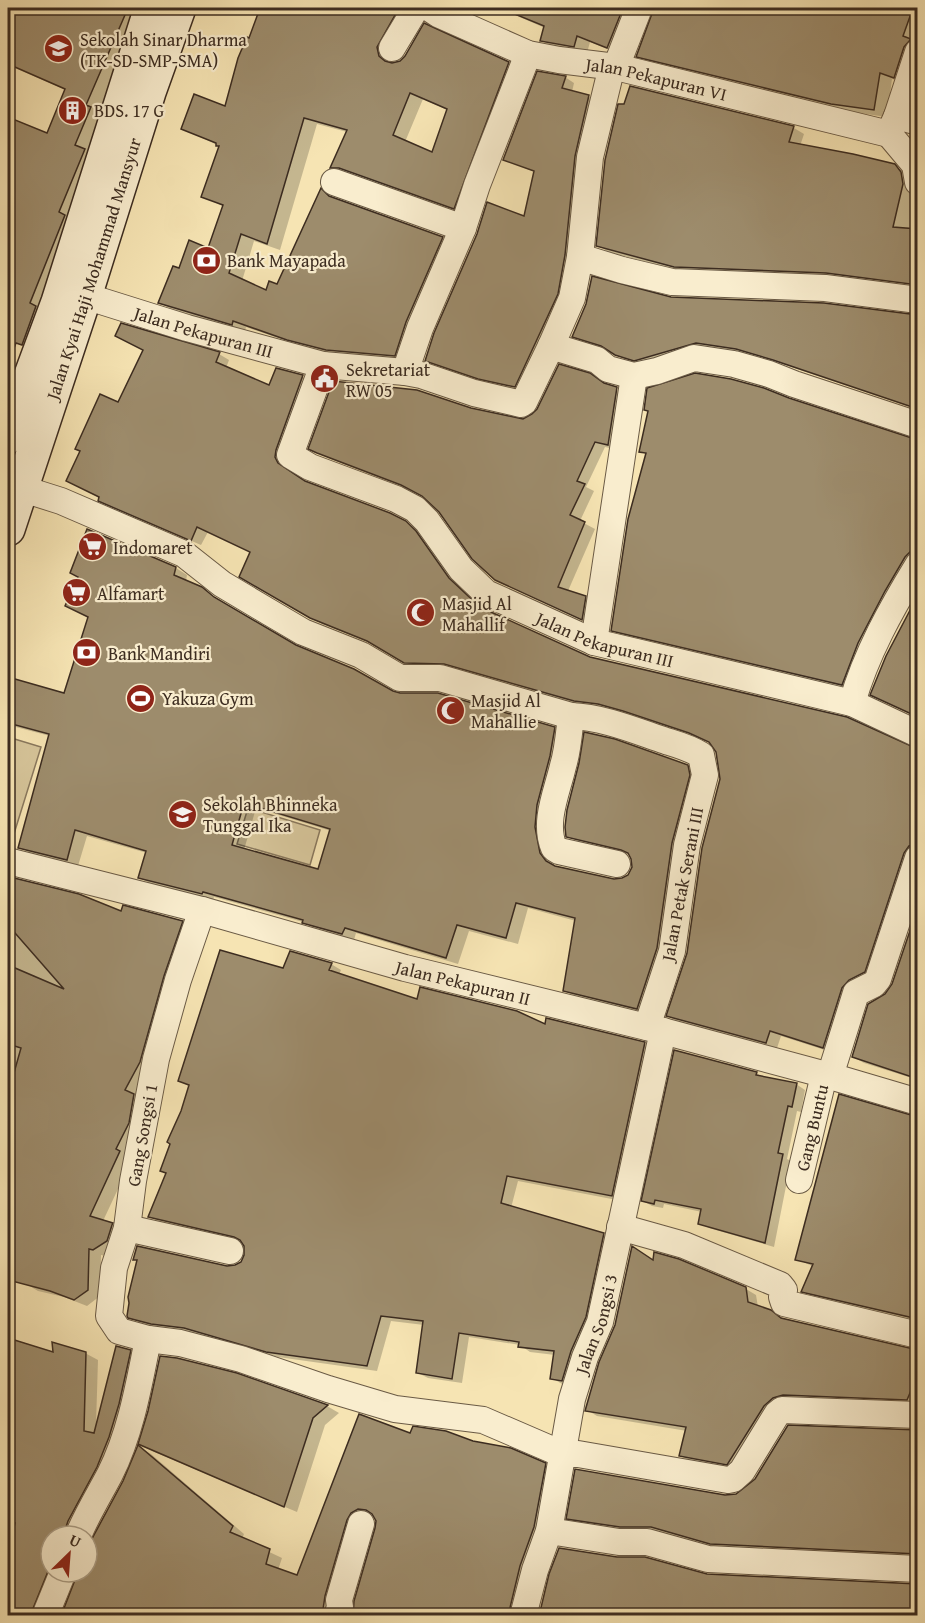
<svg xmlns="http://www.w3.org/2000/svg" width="925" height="1623" viewBox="0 0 925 1623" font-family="'Gentium Book Plus',serif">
  <rect width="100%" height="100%" fill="#f6e4b3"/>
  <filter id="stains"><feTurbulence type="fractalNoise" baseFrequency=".00333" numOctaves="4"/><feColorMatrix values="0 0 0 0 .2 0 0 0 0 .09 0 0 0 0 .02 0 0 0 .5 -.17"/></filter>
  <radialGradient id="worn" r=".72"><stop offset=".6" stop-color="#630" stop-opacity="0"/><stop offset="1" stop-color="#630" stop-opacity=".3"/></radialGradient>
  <g fill="#d6c59a" stroke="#89785d" stroke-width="1.5">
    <path d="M 8,737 L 41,747 L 13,837 L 8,835 Z"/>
    <path d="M 248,808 L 320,830 L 310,865 L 237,844 Z"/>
  </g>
  <g fill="#0003" fill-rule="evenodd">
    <path d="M 8,8 L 150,8 L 38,353 L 15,342 L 8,361 L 8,118 L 48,135 L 66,90 L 8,65 Z"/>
    <path d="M 262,8 L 412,8 L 389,56 L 392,64 L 508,63 L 521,71 L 467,215 L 353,174 L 344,175 L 331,167 L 347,132 L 317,124 L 280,250 L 254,241 L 242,281 L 267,292 L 278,286 L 321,190 L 337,201 L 442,238 L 455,245 L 408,363 L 340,357 L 301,346 L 246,327 L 245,331 L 173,310 L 160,303 L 209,250 L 224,207 L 203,196 L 221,147 L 183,128 L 226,108 ZM 423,99 L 448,110 L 433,154 L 405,142 Z"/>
    <path d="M 499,8 L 639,8 L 620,54 L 590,42 L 587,53 L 554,48 L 541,40 L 545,28 Z"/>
    <path d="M 655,8 L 918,8 L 918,37 L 902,82 L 892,79 L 887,117 L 845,111 L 651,63 L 638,56 L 655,13 Z"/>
    <path d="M 565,77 L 574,83 L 572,92 L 589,97 L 598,102 L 574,261 L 524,391 L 489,383 L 436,365 L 427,360 L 525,218 L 535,172 L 505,160 Z"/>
    <path d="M 631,88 L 794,128 L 804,134 L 800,146 L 894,166 L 905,172 L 911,179 L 918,198 L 918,290 L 686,272 L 608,252 L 598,245 L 625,105 Z"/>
    <path d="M 671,298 L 918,316 L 918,410 L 785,365 L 748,354 L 701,349 L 646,366 L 627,361 L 610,350 L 584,342 L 573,336 Z"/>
    <path d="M 219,354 L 229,360 L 226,368 L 270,387 L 277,369 L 303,377 L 313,382 L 285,464 L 288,471 L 307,483 L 389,514 L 417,529 L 426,538 L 459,585 L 487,612 L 590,658 L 918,750 L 918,854 L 834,1053 L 781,1036 L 777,1048 L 678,1022 L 668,1016 L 688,954 L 721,779 L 717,752 L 711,743 L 635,716 L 609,709 L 586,706 L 456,669 L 416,668 L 378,646 L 322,624 L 241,576 L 252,553 L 208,532 L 201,545 L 110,506 L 118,404 Z"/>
    <path d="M 606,386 L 627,394 L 618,450 L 605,447 L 586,487 L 594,491 L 580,521 L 595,529 L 568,591 L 585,597 L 595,603 L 592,624 L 495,579 L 440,511 L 425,496 L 328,458 L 310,448 L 470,409 L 523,420 Z"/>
    <path d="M 918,441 L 918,561 L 852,690 L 623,636 L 613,630 L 647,455 L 641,451 Z"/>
    <path d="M 176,568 L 187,575 L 186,581 L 213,596 L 226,605 L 296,647 L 393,693 L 554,728 L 566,735 L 551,861 L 556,867 L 614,880 L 622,880 L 629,876 L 633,867 L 630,855 L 580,843 L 568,836 L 687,766 L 699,773 L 649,1015 L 576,997 L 564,990 L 576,921 L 528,908 L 518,944 L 469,931 L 458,964 L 356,933 L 354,940 L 315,929 L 303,922 L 214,897 L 213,900 L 151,884 L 140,878 L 147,853 L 87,836 L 78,866 L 31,854 L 20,847 L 50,736 L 8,725 L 8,678 L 65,695 ZM 256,808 L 331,831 L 319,871 L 244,850 Z"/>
    <path d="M 8,877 L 78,896 L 122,913 L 182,922 L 194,929 L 132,1159 L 103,1221 L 124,1231 L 106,1256 L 101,1255 L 100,1296 L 87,1306 L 64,1297 L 38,1291 L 8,1273 Z"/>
    <path d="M 918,912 L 918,1080 L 864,1063 L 853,1057 L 894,984 Z"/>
    <path d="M 331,964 L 341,970 L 339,975 L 418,1001 L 546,1026 L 547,1020 L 645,1044 L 655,1049 L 622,1201 L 518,1181 L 511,1208 L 603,1234 L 614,1240 L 572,1386 L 562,1384 L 552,1378 L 555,1355 L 530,1352 L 520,1345 L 469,1337 L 462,1383 L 428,1378 L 418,1373 L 424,1325 L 391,1321 L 377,1371 L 278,1357 L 195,1334 L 163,1329 L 140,1323 L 129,1317 L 227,1267 L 236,1267 L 242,1263 L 246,1255 L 246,1245 L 242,1241 L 160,1222 L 150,1217 L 168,1174 L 190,1087 L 180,1081 L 284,970 Z"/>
    <path d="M 756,1073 L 765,1078 L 796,1084 L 805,1090 L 801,1112 L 797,1111 L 787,1159 L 791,1161 L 774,1247 L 709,1228 L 700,1223 L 702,1212 L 664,1204 L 663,1208 L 652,1206 L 643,1201 Z"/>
    <path d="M 918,1118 L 918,1322 L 813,1297 L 803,1291 L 814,1267 L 797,1259 Z"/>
    <path d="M 654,1261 L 746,1289 L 756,1295 L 758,1307 L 782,1318 L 918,1351 L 918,1405 L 793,1400 L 737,1470 L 691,1462 L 681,1456 L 687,1431 L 597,1416 L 587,1410 Z"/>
    <path d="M 8,1339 L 54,1354 L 85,1353 L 98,1360 L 96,1425 L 130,1351 L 142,1358 L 77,1536 L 51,1536 L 51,1572 L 44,1616 L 8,1616 Z"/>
    <path d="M 236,1375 L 327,1406 L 339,1413 L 325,1425 L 297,1512 L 152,1451 L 140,1444 Z"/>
    <path d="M 918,1431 L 918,1559 L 722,1549 L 662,1533 L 632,1532 L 578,1524 L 568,1518 L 731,1496 Z"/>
    <path d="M 411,1435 L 472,1442 L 545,1465 L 557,1472 L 521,1616 L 354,1616 L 377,1521 L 375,1516 L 370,1516 L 335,1616 L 63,1616 L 79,1572 L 87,1572 L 87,1550 L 125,1481 L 139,1447 L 151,1454 L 244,1534 L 242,1539 L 282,1558 L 278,1570 L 298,1577 Z"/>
  </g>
  <g fill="#9d8c6c" stroke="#3c2c20" stroke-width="1.5" fill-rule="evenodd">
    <path d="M 8,8 L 128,8 L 86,105 L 91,107 L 75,145 L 85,149 L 59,212 L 65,215 L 30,303 L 36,306 L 22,345 L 16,343 L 10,359 L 8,359 L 8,117 L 47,133 L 65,89 L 8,64 Z"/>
    <path d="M 260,8 L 399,8 L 377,47 L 379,56 L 385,61 L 392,63 L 400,61 L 405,56 L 424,23 L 509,62 L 454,209 L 339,168 L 330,168 L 347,130 L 304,118 L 267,244 L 241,234 L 229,273 L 266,290 L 269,281 L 277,284 L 321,188 L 329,196 L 443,237 L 406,322 L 395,356 L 326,350 L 287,340 L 233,321 L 232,325 L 158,303 L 173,266 L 179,268 L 189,240 L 208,248 L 223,205 L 201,197 L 219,146 L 216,146 L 216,143 L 181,129 L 194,94 L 225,106 L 238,58 L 247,37 L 249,38 ZM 410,93 L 447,109 L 432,152 L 393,135 Z"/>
    <path d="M 500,8 L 623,8 L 607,48 L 577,36 L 574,47 L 540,41 L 544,26 Z"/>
    <path d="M 654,8 L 913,8 L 903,36 L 911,39 L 904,47 L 894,78 L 880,73 L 874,110 L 831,104 L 636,57 Z"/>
    <path d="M 537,71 L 566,76 L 562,88 L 589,95 L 575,156 L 565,255 L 558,294 L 515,387 L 478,379 L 425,361 L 434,333 L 477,234 L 487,202 L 524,216 L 534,171 L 503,160 Z"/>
    <path d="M 630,86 L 794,126 L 789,142 L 853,154 L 895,164 L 901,172 L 903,184 L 893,227 L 918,229 L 918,285 L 826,273 L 674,267 L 596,246 L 605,160 L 618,104 L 624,104 Z"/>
    <path d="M 592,276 L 671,297 L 824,303 L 918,315 L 918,409 L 773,360 L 736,349 L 696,343 L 634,361 L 615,355 L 601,346 L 572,337 L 586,304 Z"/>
    <path d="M 121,323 L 220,352 L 216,362 L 269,385 L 276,368 L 303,375 L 276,450 L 275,457 L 278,463 L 305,481 L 390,513 L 406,521 L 416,531 L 449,578 L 480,607 L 590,657 L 847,717 L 918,749 L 918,843 L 909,846 L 904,853 L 865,972 L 849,980 L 842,988 L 823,1048 L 770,1031 L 766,1043 L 666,1016 L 687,953 L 702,848 L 720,779 L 716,752 L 709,742 L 689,733 L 623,711 L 598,704 L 574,701 L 444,664 L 404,663 L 367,641 L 310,618 L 239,577 L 250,552 L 197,527 L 191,541 L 98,501 L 99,497 L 66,481 L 80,451 L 75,449 L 100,394 L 118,402 L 143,350 L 115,336 Z"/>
    <path d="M 559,364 L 590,373 L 604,383 L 617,387 L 608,445 L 595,442 L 577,481 L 585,484 L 570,515 L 585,522 L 558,587 L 586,596 L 582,620 L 495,580 L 472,559 L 439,512 L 422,496 L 401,485 L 317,453 L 308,449 L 333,381 L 417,390 L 471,408 L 523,419 L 532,414 L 537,409 Z"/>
    <path d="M 695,373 L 731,379 L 764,388 L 789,398 L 918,440 L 918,550 L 910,552 L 905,557 L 885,591 L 858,643 L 842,685 L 611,631 L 628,519 L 646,453 L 639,452 L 648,411 L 644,410 L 647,388 Z"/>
    <path d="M 87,529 L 176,567 L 174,575 L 202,587 L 214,597 L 296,645 L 354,669 L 393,691 L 400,693 L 438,693 L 555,727 L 550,756 L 537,805 L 535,827 L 540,853 L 546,861 L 555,866 L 614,879 L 622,878 L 628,875 L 632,867 L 631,859 L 628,853 L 621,850 L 566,837 L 565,827 L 567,810 L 579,763 L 584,732 L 615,739 L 688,765 L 690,775 L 672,843 L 657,948 L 637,1009 L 563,991 L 575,918 L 516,903 L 506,938 L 457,925 L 446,958 L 345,928 L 342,934 L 302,923 L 303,920 L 203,892 L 202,894 L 138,878 L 146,851 L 75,830 L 67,860 L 18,848 L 49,734 L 8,723 L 8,677 L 64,693 L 88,617 L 65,606 L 78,577 L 70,573 ZM 244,803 L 330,829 L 318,869 L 232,845 Z"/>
    <path d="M 918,595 L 918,717 L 870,695 L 886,656 Z"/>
    <path d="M 10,877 L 79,894 L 121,911 L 123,905 L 183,921 L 164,976 L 140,1062 L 125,1090 L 134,1094 L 129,1123 L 116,1149 L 120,1151 L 90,1216 L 113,1223 L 112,1225 L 107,1241 L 93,1250 L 89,1249 L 88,1290 L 74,1300 L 50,1291 L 8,1280 L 8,1094 L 21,1048 L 8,1044 L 8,965 L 64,989 L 8,925 L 8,884 Z"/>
    <path d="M 918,907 L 918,1079 L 852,1057 L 868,1004 L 885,994 L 892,984 Z"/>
    <path d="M 220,950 L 283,968 L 290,951 L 332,963 L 329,970 L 417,999 L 420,987 L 517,1011 L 545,1024 L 546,1018 L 645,1042 L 612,1196 L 507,1176 L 501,1203 L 604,1233 L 586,1317 L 571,1351 L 562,1381 L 550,1379 L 554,1351 L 518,1347 L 519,1342 L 459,1333 L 452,1379 L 416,1373 L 423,1321 L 381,1316 L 367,1366 L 266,1352 L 184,1328 L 151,1324 L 128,1318 L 127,1316 L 129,1303 L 128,1297 L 137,1260 L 133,1260 L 137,1246 L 227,1266 L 235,1265 L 241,1262 L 244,1255 L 244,1246 L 240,1240 L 234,1237 L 148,1217 L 166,1173 L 160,1171 L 170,1144 L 167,1142 L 181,1111 L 189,1085 L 178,1081 Z"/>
    <path d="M 674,1050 L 757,1072 L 756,1075 L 797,1083 L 792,1107 L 788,1106 L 778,1153 L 783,1154 L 765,1243 L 698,1224 L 701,1209 L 655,1200 L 654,1204 L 641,1201 Z"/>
    <path d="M 839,1094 L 918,1117 L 918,1319 L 801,1292 L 813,1264 L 795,1260 Z"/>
    <path d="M 632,1246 L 653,1260 L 654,1252 L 679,1259 L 746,1287 L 748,1302 L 771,1310 L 781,1318 L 918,1350 L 918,1374 L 907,1400 L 783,1395 L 773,1398 L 764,1406 L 727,1465 L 679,1456 L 686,1427 L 585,1411 L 599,1362 L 615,1325 Z"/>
    <path d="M 8,1338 L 53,1352 L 52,1342 L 86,1352 L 84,1431 L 94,1433 L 116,1346 L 131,1350 L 119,1404 L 109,1437 L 97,1467 L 68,1521 L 63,1536 L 51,1536 L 51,1564 L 30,1616 L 8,1616 L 8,1552 L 15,1523 L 8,1520 Z"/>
    <path d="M 160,1356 L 177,1358 L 237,1373 L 328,1405 L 313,1418 L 284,1507 L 138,1444 L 148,1411 Z"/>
    <path d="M 359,1414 L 410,1433 L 413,1426 L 446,1431 L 473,1441 L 511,1448 L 546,1463 L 534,1527 L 520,1566 L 508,1616 L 353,1616 L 354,1601 L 375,1528 L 376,1521 L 372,1514 L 366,1510 L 358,1509 L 351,1513 L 347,1520 L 325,1596 L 322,1616 L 61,1616 L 78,1572 L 87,1572 L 87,1548 L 123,1481 L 138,1445 L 233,1526 L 230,1532 L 270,1549 L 266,1564 L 297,1575 Z"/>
    <path d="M 788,1425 L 918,1430 L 918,1554 L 710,1544 L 651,1527 L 620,1527 L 566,1519 L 575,1469 L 725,1495 L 736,1494 L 755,1479 Z"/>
    <path d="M 559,1548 L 617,1557 L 645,1557 L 707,1574 L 918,1584 L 918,1616 L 539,1616 L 549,1574 Z"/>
  </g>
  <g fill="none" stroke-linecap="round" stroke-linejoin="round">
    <defs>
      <g id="street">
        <path id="s1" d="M 429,8 L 438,14 L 528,54 L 559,60 L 616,67 L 889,134"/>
        <path d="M 392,48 L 416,8"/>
        <path d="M 918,52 L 897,116 L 889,134 L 915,165 L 918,182"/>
        <path d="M 616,67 L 639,8"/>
        <path d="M 897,116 L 918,122"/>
        <path d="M 334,182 L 463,228"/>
        <path d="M 580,257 L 622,270 L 672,282 L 825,288 L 918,300"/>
        <path id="s2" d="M 85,296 L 187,328 L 323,365 L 405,372 L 421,375 L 474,393 L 521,404 L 524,402 L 551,346 L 572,298 L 580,257 L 590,157 L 612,66"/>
        <path d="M 551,346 L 597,360 L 608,369 L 634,376 L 657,371 L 694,358 L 734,364 L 769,374 L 794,384 L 918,425"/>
        <path id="s3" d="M 323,365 L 290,455 L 310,467 L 396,499 L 415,509 L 427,521 L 461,569 L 486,593 L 594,642 L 852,703 L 918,734"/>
        <path d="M 405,372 L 420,328 L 463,228 L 477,185 L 528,54"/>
        <path d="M 20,488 L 61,501 L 184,554 L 222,584 L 269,612 L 303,632 L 361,655 L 400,678 L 440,678 L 571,716 C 603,717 636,731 666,741 C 679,745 690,748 701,755 L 705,775 L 687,845 L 672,951 L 647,1027"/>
        <path d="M 594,642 L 634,376"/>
        <path d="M 852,703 C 866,654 891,609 918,565"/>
        <path d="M 571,716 C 569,732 568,750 563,766 C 557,792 543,822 554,848 L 559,851 L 617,864"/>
        <path id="s4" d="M 8,861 L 202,910 L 405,968 L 663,1031 L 830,1076 L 918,1102"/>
        <path d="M 202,910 L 178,980 L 156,1059 L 133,1181 L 127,1228 L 114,1268 L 109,1316 L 119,1331 L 148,1339 L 180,1343 L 241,1359 L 328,1389 L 395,1409 L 483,1420 L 562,1454 L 578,1454 L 728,1480 L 733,1479 L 742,1471 L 777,1414 L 782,1410 L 918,1415"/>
        <path d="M 830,1076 L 856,993 L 874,984 L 878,979 L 918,858"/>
        <path id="s5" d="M 799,1180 L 824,1075"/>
        <path d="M 620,1227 L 684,1245 L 780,1285 L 784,1290 L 782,1297 L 784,1303 L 918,1335"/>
        <path d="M 127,1228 L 230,1251"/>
        <path d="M 549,1531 L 619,1542 L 647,1542 L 708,1559 L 918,1569"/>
        <path d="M 78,1536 C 87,1514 99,1495 110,1474 C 131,1432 139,1384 148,1339"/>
        <path d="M 45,1616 L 63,1572"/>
        <path d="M 337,1616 L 340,1607 L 339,1600 L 361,1524"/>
        <path id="s6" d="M 523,1616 L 535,1570 L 549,1531 L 572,1399 L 585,1357 L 600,1322 L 663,1031"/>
      </g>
      <g id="secondary">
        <path d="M 8,437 L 58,302 L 151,8"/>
        <path id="s7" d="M 8,529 L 85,296 L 149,92 L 179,8"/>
      </g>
    </defs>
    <use href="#street" stroke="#6a5a45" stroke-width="28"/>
    <use href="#secondary" stroke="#3c2c20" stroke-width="36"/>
    <use href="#street" stroke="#f9edce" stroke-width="26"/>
    <use href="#secondary" stroke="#f9edce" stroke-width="33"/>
  </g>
  <defs>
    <symbol id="school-disc" viewBox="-11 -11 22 22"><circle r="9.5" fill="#8f2418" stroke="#f9edce"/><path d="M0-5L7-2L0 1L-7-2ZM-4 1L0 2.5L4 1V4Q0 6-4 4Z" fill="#fff"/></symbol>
    <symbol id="building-disc" viewBox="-11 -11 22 22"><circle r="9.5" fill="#8f2418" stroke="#f9edce"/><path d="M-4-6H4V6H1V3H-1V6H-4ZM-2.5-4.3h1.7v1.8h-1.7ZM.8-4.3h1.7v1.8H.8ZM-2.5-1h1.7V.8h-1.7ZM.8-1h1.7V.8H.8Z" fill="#fff"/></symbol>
    <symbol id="bank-disc" viewBox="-11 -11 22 22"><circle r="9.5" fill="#8f2418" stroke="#f9edce"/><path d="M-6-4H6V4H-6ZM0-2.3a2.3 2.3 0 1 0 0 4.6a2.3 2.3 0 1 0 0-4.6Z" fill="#fff"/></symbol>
    <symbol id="civic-disc" viewBox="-11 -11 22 22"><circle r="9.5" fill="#8f2418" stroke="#f9edce"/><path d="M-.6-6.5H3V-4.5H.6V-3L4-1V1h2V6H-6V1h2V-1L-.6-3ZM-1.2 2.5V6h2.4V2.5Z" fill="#fff"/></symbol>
    <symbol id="supermarket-disc" viewBox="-11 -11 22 22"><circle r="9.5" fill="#8f2418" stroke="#f9edce"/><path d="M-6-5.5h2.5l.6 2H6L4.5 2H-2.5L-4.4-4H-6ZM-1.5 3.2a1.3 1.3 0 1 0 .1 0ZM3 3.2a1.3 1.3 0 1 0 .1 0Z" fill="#fff"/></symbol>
    <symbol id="mosque-disc" viewBox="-11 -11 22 22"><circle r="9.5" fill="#8f2418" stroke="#f9edce"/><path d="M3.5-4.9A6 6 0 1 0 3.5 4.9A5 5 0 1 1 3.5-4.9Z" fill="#fff"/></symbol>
    <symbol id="stadium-disc" viewBox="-11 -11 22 22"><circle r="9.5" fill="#8f2418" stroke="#f9edce"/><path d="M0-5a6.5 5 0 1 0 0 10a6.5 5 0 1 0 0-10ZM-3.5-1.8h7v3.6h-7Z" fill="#fff"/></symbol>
  </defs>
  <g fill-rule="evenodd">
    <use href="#school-disc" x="42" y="32" width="33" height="33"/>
    <use href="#building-disc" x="56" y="94" width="33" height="33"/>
    <use href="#bank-disc" x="190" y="244" width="33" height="33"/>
    <use href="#civic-disc" x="308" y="362" width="33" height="33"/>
    <use href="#supermarket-disc" x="76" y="530" width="33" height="33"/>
    <use href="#supermarket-disc" x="60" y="576" width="33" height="33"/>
    <use href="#mosque-disc" x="404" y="596" width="33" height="33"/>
    <use href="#bank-disc" x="70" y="636" width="33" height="33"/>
    <use href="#stadium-disc" x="124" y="682" width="33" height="33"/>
    <use href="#mosque-disc" x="434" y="694" width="33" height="33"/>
    <use href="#school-disc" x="166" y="798" width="33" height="33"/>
  </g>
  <g text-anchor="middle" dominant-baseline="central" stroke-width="4.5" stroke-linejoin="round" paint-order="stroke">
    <g font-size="18" fill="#3c2c20" stroke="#f9edce" text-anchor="start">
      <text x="80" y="39">Sekolah Sinar Dharma<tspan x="80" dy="21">(TK-SD-SMP-SMA)</tspan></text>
      <text x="94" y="110">BDS. 17 G</text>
      <text x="227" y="260">Bank Mayapada</text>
      <text x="346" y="369">Sekretariat<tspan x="346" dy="21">RW 05</tspan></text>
      <text x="113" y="547">Indomaret</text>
      <text x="97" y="593">Alfamart</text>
      <text x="442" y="603">Masjid Al<tspan x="442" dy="21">Mahallif</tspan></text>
      <text x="108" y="653">Bank Mandiri</text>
      <text x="162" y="698">Yakuza Gym</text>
      <text x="471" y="700">Masjid Al<tspan x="471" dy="21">Mahallie</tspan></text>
      <text x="203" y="804">Sekolah Bhinneka<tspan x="203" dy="21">Tunggal Ika</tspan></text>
    </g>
    <g font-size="18" fill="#3c2c20" stroke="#f9edce">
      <text stroke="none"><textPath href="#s1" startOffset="240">Jalan Pekapuran VI</textPath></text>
      <text stroke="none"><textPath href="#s7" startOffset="274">Jalan Kyai Haji Mohammad Mansyur</textPath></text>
      <text stroke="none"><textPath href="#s2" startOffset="124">Jalan Pekapuran III</textPath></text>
      <text stroke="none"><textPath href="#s3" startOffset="471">Jalan Pekapuran III</textPath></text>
      <text transform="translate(682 884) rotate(-79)">Jalan Petak Serani III</text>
      <text stroke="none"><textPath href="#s4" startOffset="471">Jalan Pekapuran II</textPath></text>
      <text stroke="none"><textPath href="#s5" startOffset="54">Gang Buntu</textPath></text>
      <text transform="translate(142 1135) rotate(-80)">Gang Songsi 1</text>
      <text stroke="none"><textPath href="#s6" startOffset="302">Jalan Songsi 3</textPath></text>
    </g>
  </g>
  <rect width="925" height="1623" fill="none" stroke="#f6e4b3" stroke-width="30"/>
  <rect x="9" y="9" width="907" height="1605" fill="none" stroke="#3c2c20" stroke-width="3"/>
  <rect x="15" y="15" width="895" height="1593" fill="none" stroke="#3c2c20" stroke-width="1.5"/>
  <g transform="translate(69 1554) rotate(25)"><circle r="28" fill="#f9edce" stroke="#ada088" stroke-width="1.5"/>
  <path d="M0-4.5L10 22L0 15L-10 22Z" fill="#8f2418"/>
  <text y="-9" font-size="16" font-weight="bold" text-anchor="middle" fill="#3c2c20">U</text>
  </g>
  <rect width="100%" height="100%" filter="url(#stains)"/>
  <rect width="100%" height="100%" fill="url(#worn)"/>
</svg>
